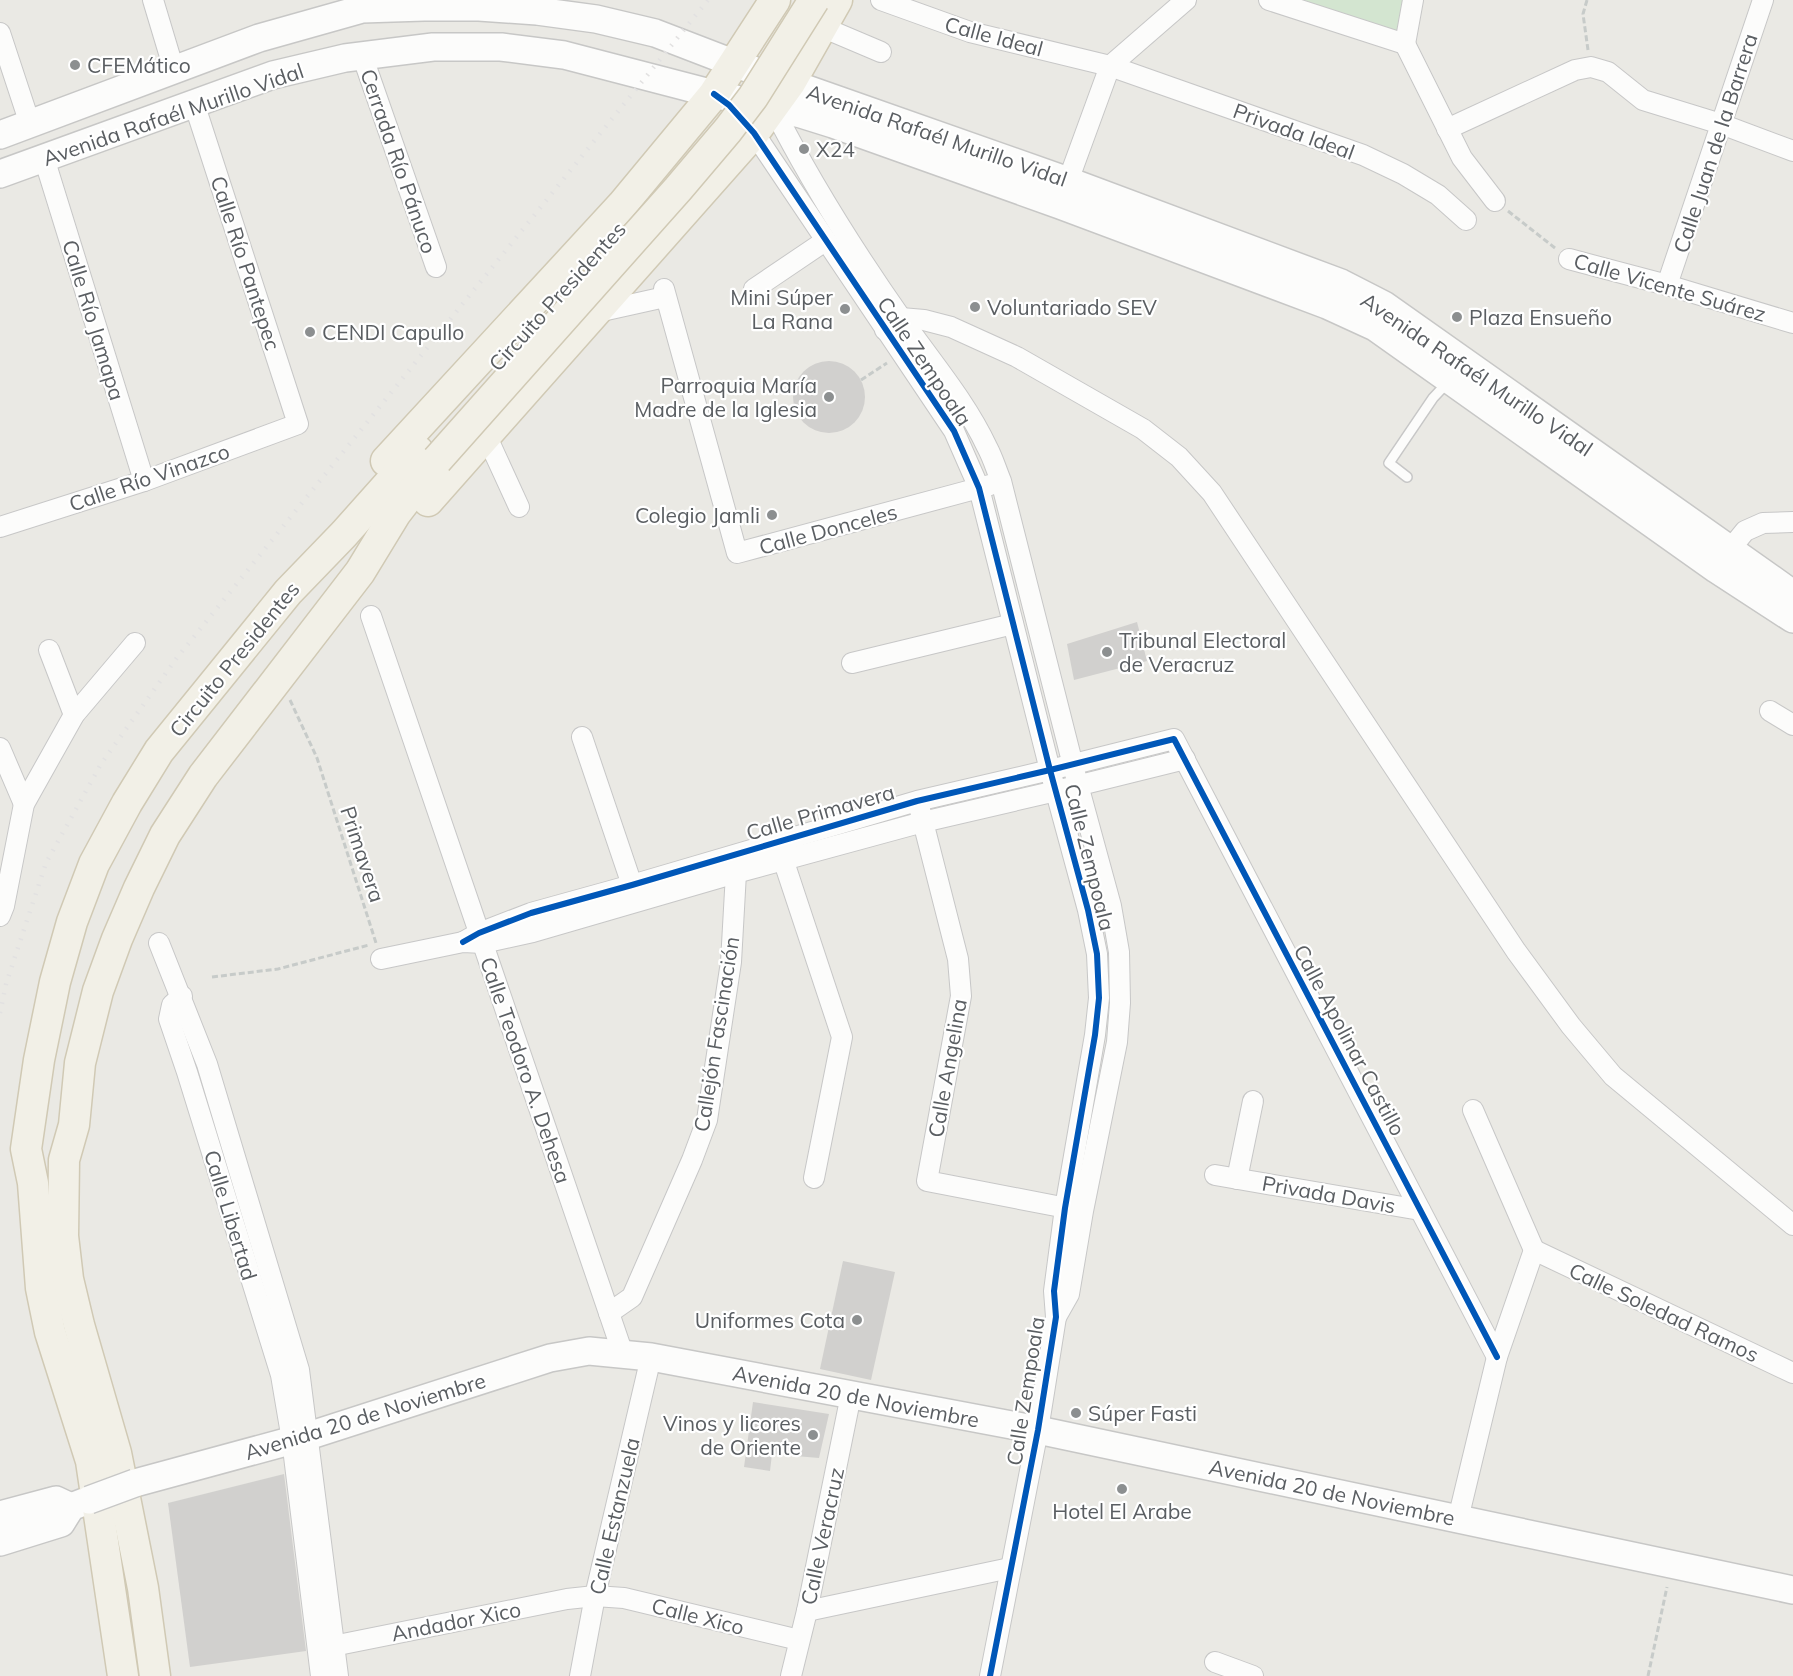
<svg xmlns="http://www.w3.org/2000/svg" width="1793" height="1676" viewBox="0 0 1793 1676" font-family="Mulish,sans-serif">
  <rect width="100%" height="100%" fill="#eae9e4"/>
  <path fill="#d3e5d0" d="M 1269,0 L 1413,0 L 1405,44 Z"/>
  <g fill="#d1d0ce">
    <circle cx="829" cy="397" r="36"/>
    <path d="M 1137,622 L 1147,661 L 1074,680 L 1067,644 Z"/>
    <path d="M 843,1261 L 895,1272 L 871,1380 L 820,1369 Z"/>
    <path d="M 753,1402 L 829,1414 L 819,1458 L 772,1454 L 770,1471 L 744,1467 Z"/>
    <path d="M 284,1474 L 306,1651 L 190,1667 L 168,1503 Z"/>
  </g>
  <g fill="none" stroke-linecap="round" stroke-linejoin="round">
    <defs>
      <path id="lane" d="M 1407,477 L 1389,463 L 1433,398 L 1448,382"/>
      <g id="street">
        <path d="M 153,0 L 174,70"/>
        <path d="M 881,0 L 970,32 L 1110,66 L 1363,155 L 1403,174 L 1438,195 L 1466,220"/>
        <path d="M 1269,0 L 1405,44"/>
        <path d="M 822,27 L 881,52"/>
        <path d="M 0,33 L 30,124"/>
        <path d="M 1405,44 L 1462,158 L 1495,201"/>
        <path d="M 1405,44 L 1413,0"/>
        <path d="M 362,55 L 436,267"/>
        <path d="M 773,108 C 810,181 854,251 901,318 C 930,360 965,400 987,447 C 993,458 996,469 1001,481 L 1078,785 L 1111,906 L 1119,952 L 1120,1003 L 1117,1042 L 1083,1211 L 1069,1294 L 1056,1317"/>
        <path d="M 1447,129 L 1575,70 L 1591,67 L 1608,72 L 1643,100 L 1721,124 L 1793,151"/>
        <path d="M 754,133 L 954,431 L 979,488 L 1050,770 L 1088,910 L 1097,954 L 1099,998 L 1095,1035 L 1065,1208 L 1054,1291 L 1056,1317 L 1038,1430 L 990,1676"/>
        <path d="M 44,158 L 144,481"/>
        <path d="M 1068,181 L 1110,66 L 1186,0"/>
        <path d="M 1569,259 L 1667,285 L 1793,323"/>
        <path d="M 1667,285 L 1763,0"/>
        <path d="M 664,289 L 737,553 L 990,485"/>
        <path d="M 754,289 L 825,241"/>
        <path d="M 593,313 L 665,297"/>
        <path d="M 885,330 L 901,318 L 924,320 L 951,327 L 1017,357 L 1143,429 L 1179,457 L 1212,493 L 1516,951 L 1571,1026 L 1613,1076 L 1793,1225"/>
        <path d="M 486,435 L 519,507"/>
        <path d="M 0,527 L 144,481 L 298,424 L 194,103"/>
        <path d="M 1723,558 L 1745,531 L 1763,523 L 1793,522"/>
        <path d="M 371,616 L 623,1354"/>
        <path d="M 49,650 L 74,715"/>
        <path d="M 852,663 L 1013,624"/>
        <path d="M 1770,711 L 1793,725"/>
        <path d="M 582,737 L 632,885"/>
        <path d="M 0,748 L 24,804"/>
        <path d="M 920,810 L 958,959 L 961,996 L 927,1181 L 1077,1210"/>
        <path d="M 780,850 L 842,1037 L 814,1178"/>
        <path d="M 0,916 L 4,906 L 24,804 L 74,715 L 135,643"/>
        <path d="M 463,942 L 479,933 L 531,913 L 632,885 L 917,801 L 1050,770 L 1174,739 L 1497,1357"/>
        <path d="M 159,943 L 207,1064 L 299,1370 L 338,1676"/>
        <path d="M 381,959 L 463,942 L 483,943 L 533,932 L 736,873 L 923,822 L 1056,791 L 1185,759"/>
        <path d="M 182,996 L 172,1005 L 169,1019 L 187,1072 L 281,1375 L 292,1440 L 321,1676"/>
        <path d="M 1473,1110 L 1534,1250"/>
        <path d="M 1215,1175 L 1420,1210"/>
        <path d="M 1237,1179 L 1253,1101"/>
        <path d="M 1534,1250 L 1793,1373"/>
        <path d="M 609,1313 L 632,1297 L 692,1160 L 707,1120 L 731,962 L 736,873"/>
        <path d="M 1458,1519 L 1497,1357 L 1534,1250"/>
        <path d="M 807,1611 L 1010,1568"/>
        <path d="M 323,1648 L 567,1599 L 595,1596 L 624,1598 L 799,1640"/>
        <path d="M 1215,1662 L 1253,1676"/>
        <path d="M 580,1676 L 595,1596 L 651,1357"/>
        <path d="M 791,1676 L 807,1611 L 851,1395"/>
      </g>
      <g id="secondary">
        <path d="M 0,135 L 259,38 L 362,9 L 424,7 L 479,7 L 537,11 L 596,19 L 655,33 L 733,63 L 1068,181 L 1341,283 L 1384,305 L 1793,594"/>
        <path d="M 0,174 L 273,75 L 345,58 L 433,47 L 501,47 L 564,55 L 714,94 L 801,114 L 833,124 L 1060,205 L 1327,305 L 1375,327 L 1716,569 L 1793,619"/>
        <path d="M 135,1483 L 308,1436 L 550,1358 L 589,1351 L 651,1357 L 1038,1430 L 1793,1590"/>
        <path d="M 0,1515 L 56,1500 L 71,1507"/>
        <path d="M 0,1542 L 61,1523 L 71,1507 L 89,1500"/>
      </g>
      <g id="primary">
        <path d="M 386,461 L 622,205 L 714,94 L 775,0"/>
        <path d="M 428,501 L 754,133 L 790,83 L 837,0"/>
        <path d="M 123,1676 L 91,1461 L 50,1332 L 41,1288 L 33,1183 L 26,1149 L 39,1060 L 55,982 L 72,922 L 94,864 L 127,803 L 159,751 L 288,592 L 344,534 L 418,451"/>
        <path d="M 155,1676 L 143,1588 L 116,1453 L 79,1325 L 68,1279 L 63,1236 L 64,1160 L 74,1125 L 80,1063 L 98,991 L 117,939 L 139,888 L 165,835 L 203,776 L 360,572 L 396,513 L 437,460"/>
      </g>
    </defs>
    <use href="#lane" stroke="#c7c7c7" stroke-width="12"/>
    <use href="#street" stroke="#c7c7c7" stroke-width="22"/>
    <use href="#secondary" stroke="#c7c7c6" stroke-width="30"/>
    <use href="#primary" stroke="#d0c9b4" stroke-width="33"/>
    <g stroke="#c7cbc9" stroke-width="3" stroke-dasharray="6 3" stroke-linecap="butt">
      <path d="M 1587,0 L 1583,14 L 1588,50"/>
      <path d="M 1508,211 L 1555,248"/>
      <path d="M 861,380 L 887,363"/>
      <path d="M 290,700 L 317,758 L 376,943"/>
      <path d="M 212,977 L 278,969 L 369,945"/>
      <path d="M 1648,1676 L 1667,1587"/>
    </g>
    <use href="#lane" stroke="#fcfcfb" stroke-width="9"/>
    <use href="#street" stroke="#fcfcfb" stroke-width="20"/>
    <use href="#secondary" stroke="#fcfcfb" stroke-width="27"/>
    <use href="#primary" stroke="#f2f0e7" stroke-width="30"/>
    <path stroke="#e2e1e1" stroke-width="4.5" stroke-dasharray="1.5 8" stroke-linecap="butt" d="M 0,1013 L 6,984 L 46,863 L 101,764 L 176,659 L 708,0"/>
    <defs>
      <path id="secondary-bridge" d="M 89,1500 L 135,1483"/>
      <path id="primary-bridge" d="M 437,460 L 678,189 L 728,130 L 753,97 L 814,0"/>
    </defs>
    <use href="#secondary-bridge" stroke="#c7c7c6" stroke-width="30" stroke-linecap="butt"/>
    <use href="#primary-bridge" stroke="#d0c9b4" stroke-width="33" stroke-linecap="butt"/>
    <use href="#secondary-bridge" stroke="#fcfcfb" stroke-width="27"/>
    <use href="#primary-bridge" stroke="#f2f0e7" stroke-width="30"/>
    <defs>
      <g id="cycleway">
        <path d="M 714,94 L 729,105 L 754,133 L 954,431 L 979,488 L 1050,770 L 1088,910 L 1097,954 L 1099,998 L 1095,1035 L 1065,1208 L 1054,1291 L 1056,1317 L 1038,1430 L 990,1676"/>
        <path d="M 463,942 L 479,933 L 531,913 L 632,885 L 917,801 L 1050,770 L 1174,739 L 1497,1357"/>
      </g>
    </defs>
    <use href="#cycleway" stroke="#fff" stroke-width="10"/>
    <use href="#cycleway" stroke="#0057b8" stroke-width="6"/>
  </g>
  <g fill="#8c8f90" stroke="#fff" stroke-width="2">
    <circle cx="75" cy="65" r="6"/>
    <circle cx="804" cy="149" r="6"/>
    <circle cx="975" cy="307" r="6"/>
    <circle cx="845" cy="309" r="6"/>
    <circle cx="1457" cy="317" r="6"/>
    <circle cx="310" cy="332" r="6"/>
    <circle cx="829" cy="397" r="6"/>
    <circle cx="772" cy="515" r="6"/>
    <circle cx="1107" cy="652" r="6"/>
    <circle cx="857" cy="1320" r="6"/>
    <circle cx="1076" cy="1413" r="6"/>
    <circle cx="813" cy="1435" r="6"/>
    <circle cx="1122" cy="1489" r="6"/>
  </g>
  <g text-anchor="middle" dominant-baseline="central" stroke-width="4.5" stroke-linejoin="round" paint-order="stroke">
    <g font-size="21" fill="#5a5e62" stroke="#fff">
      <text transform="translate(994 36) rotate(15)">Calle Ideal</text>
      <text transform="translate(173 114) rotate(-19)">Avenida Rafaél Murillo Vidal</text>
      <text transform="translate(1294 131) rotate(20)">Privada Ideal</text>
      <text transform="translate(937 135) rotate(19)">Avenida Rafaél Murillo Vidal</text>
      <text transform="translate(1715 143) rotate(-72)">Calle Juan de la Barrera</text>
      <text transform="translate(399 161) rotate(71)">Cerrada Río Pánuco</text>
      <text transform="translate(246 263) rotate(72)">Calle Río Pantepec</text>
      <text transform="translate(1670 287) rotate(16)">Calle Vicente Suárez</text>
      <text transform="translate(557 296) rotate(-48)">Circuito Presidentes</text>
      <text transform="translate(94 320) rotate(73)">Calle Río Jamapa</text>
      <text transform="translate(925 361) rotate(56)">Calle Zempoala</text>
      <text transform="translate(1477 374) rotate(34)">Avenida Rafaél Murillo Vidal</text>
      <text transform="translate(149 477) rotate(-19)">Calle Río Vinazco</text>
      <text transform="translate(828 529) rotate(-15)">Calle Donceles</text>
      <text transform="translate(234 659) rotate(-51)">Circuito Presidentes</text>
      <text transform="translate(820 812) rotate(-16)">Calle Primavera</text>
      <text transform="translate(363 854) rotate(72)">Primavera</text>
      <text transform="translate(1090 857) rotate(76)">Calle Zempoala</text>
      <text transform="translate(716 1034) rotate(-81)">Callejón Fascinación</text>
      <text transform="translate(1350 1040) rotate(62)">Calle Apolinar Castillo</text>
      <text transform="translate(947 1068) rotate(-80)">Calle Angelina</text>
      <text transform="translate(526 1070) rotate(71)">Calle Teodoro A. Dehesa</text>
      <text transform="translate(1329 1194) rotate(10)">Privada Davis</text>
      <text transform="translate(231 1215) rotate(73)">Calle Libertad</text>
      <text transform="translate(1664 1312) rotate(25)">Calle Soledad Ramos</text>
      <text transform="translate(1025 1391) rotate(-81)">Calle Zempoala</text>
      <text transform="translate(856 1396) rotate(11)">Avenida 20 de Noviembre</text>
      <text transform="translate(365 1416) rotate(-17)">Avenida 20 de Noviembre</text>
      <text transform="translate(1332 1492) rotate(12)">Avenida 20 de Noviembre</text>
      <text transform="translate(614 1516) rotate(-77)">Calle Estanzuela</text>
      <text transform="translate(822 1536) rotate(-78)">Calle Veracruz</text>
      <text transform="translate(698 1616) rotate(14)">Calle Xico</text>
      <text transform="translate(456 1621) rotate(-11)">Andador Xico</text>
    </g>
    <g font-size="21" fill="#5a5e62" stroke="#fff" text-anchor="start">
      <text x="87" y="65">CFEMático</text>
      <text x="816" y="149">X24</text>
      <text x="833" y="297" text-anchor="end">Mini Súper<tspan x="833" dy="24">La Rana</tspan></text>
      <text x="987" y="307">Voluntariado SEV</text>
      <text x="1469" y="317">Plaza Ensueño</text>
      <text x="322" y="332">CENDI Capullo</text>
      <text x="817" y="385" text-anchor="end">Parroquia María<tspan x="817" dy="24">Madre de la Iglesia</tspan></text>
      <text x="760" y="515" text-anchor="end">Colegio Jamli</text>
      <text x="1119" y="640">Tribunal Electoral<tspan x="1119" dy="24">de Veracruz</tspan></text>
      <text x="845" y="1320" text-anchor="end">Uniformes Cota</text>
      <text x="1088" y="1413">Súper Fasti</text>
      <text x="801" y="1423" text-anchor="end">Vinos y licores<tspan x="801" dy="24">de Oriente</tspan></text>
      <text x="1122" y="1511" text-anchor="middle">Hotel El Arabe</text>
    </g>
  </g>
</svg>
